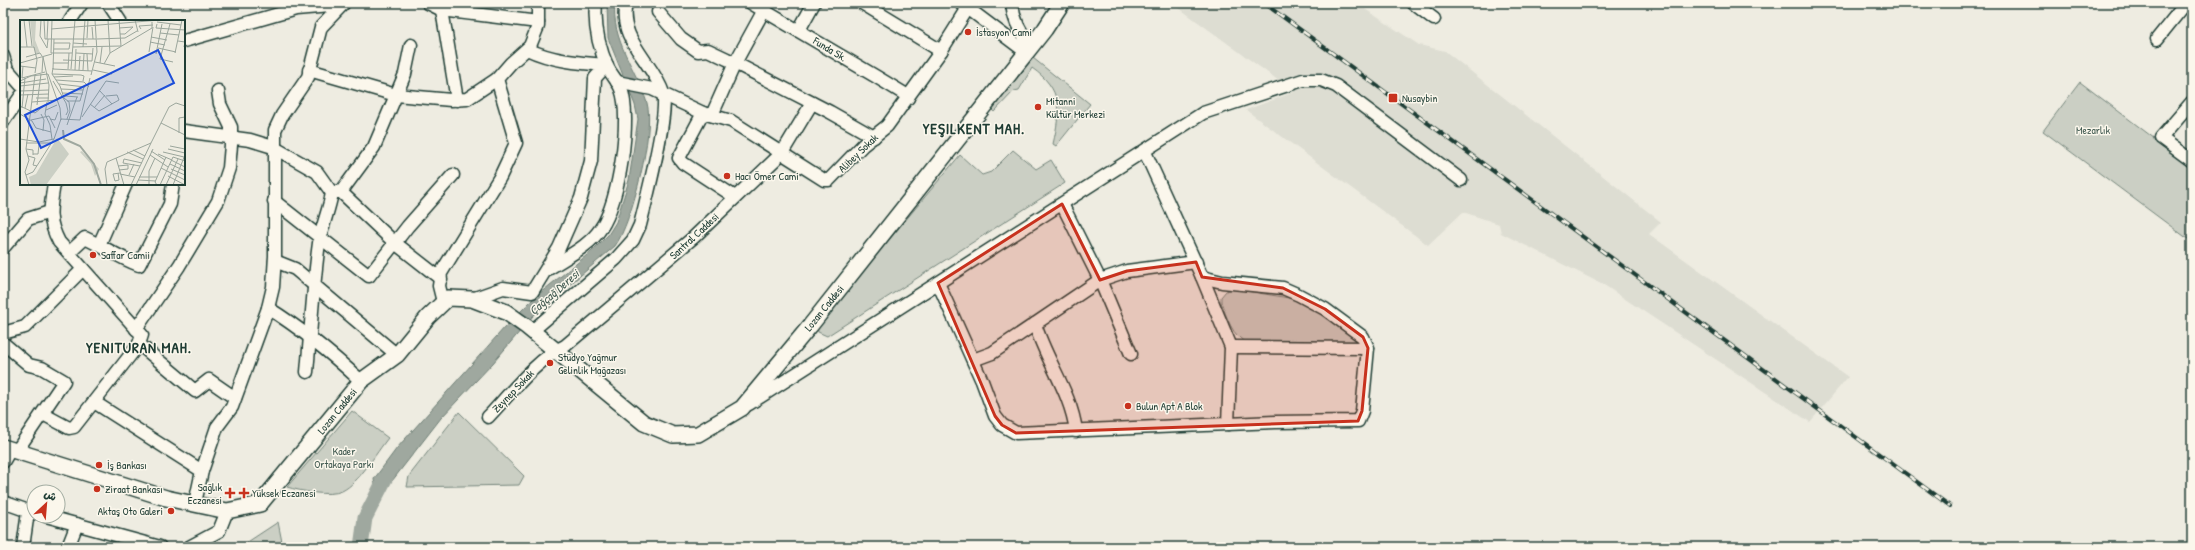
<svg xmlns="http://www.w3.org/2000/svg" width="2195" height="550" viewBox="0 0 2195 550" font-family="'Patrick Hand','Playpen Sans Arabic',sans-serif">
  <rect width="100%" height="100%" fill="#eeece1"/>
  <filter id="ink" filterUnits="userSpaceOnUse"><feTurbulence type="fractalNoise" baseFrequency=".025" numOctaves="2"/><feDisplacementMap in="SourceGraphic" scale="8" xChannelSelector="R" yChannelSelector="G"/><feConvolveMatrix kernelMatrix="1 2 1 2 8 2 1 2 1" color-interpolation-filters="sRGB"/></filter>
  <g filter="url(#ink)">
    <path fill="#ddddd2" d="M 1172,3 L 1356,3 L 1419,45 L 1445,51 L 1661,222 L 1649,234 L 1848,377 L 1810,422 L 1604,285 L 1501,233 L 1499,224 L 1463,212 L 1428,245 L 1246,110 L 1294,92 Z"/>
    <g fill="#cbcfc4" stroke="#75867c">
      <path d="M 1033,58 L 1090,104 L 1056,146 L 1053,144 C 1061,110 1062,89 1032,68 L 1019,90 L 1014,91 L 994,112 L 992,110 Z"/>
      <path d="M 2080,82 L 2192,167 L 2192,242 L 2043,131 Z"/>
      <path d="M 1013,150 L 1036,169 L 1051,160 L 1065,183 L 827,336 L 818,332 L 817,326 L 960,155 L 982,175 L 991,172 Z"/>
      <path d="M 1234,289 L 1295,299 L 1357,336 L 1358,340 L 1357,342 L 1248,343 C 1232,337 1227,317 1221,302 L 1221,297 L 1226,291 Z"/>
      <path d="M 352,411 L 388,438 C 376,453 359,483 342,491 C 329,497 300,491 287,487 Z"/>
      <path d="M 459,412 L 524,476 L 519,485 L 407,487 L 409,476 Z"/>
      <path d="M 278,522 L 283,547 L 240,547 Z"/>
    </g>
    <path fill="#9fa89f" stroke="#6c7d74" d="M 607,3 L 615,3 C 611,41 636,68 647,103 C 655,130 632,223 615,246 L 533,316 L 493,363 L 441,418 L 392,481 L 376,495 L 374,479 L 397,448 L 505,327 L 534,298 L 592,251 L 608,235 L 616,222 L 629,180 L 638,119 L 635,105 L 608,38 Z"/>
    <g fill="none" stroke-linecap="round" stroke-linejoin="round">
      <path stroke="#9fa89f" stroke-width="15" d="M 361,547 L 365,518 L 386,477"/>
      <defs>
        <g id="minor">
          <path d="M 108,3 L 120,21"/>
          <path d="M 428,3 L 442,10 L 538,22"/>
          <path d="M 751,3 L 875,76 L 903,93 L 908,98"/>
          <path d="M 862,3 L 941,51"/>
          <path d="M 961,3 L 1026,52"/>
          <path d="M 1012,3 C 1013,19 1021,34 1031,46"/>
          <path d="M 1413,3 L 1434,19"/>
          <path d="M 442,10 L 457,100"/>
          <path d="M 658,12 L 681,39 L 698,51 L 708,50 L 727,59 L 830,112 L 874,137"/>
          <path d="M 70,21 L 82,3"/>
          <path d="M 799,30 L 814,3"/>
          <path d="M 2157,39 L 2186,3"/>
          <path d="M 184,41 L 296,9 L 342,5"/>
          <path d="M 3,56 L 7,69 L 21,85"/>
          <path d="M 309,70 L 396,95 L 451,100 L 467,99 L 497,79"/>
          <path d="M 617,82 L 652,89 L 703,113 L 731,121 L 824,180 L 829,180 L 863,145 L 887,126 L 941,51 L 968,8"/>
          <path d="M 2192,102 L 2161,138 L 2192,161"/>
          <path d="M 703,113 L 679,158 L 683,163 L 735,197"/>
          <path d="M 712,115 L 735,63 L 764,10"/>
          <path d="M 3,122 L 21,96"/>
          <path d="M 184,131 L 250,140 L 273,147 L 317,172 L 332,193 C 329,210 322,226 319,243 C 313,286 311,329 307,372"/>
          <path d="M 1145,152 L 1202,277 L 1231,347 L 1228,424"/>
          <path d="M 54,184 C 50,209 47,219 59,242 L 142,335 L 139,344 L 195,391 L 209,380 L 235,398"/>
          <path d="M 334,192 L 341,192 L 395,243 L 441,279"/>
          <path d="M 341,192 L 374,147 L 405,74 L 411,45"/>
          <path d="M 274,201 L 369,276 L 408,226 L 453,175"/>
          <path d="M 1062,204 L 1100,280 L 1131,354"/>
          <path d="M 99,245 L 126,184"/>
          <path d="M 3,248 L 28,219 L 50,212"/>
          <path d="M 69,253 L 85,238 C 104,247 120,258 139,265 L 170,204 L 173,184"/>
          <path d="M 275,261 L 295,269 L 397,355"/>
          <path d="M 548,269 C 566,257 590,246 601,228 C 619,203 632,117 621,89 C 618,81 612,76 608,68 C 599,48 594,25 596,3"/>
          <path d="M 938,283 L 982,381 L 995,416 L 1002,425 L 1016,433 L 1275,422 L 1358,421 L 1362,411 L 1368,348 L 1363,337 L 1325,309 L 1299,295 L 1283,288 L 1222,282 L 1202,277"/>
          <path d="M 472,299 L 503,288 L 532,292 L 559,248 L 581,198 L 591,161 L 595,78 L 607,65 C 579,63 552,61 527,49"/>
          <path d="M 443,302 L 439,286 L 441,273 L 500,177 L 516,143 L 497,79 L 511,63 L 530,46 L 538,26 L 538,3"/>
          <path d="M 268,308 C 302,329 332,354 361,381"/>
          <path d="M 1035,324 C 1046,361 1071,392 1076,431"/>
          <path d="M 136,329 L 179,266 L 218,201 L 229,168 L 231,145 L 231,127 L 220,104 L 218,91"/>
          <path d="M 532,331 L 616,259 L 633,240 L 640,225 C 646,201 669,113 663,93 C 653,62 617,39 626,3"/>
          <path d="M 3,333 L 25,327 L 83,269"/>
          <path d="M 3,343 L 29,365 L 42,368 L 64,381 L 16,452"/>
          <path d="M 1231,347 L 1368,348"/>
          <path d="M 973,360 L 992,353 L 1100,280 L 1127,271 L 1196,262"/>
          <path d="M 94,402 L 202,471"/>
          <path d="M 749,404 L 1203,113 L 1303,80 L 1321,80 L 1336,86 L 1461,180"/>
          <path d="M 43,414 L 69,428 L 74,427 L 139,344"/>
          <path d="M 488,417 C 508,396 539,357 565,346 L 694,237 L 782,153 L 812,103"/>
          <path d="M 3,462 L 10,450"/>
          <path d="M 3,502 L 34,513"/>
          <path d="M 195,503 L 202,471 L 217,427 L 232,407 L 268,308 L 273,287 L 275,256 L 275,130 L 282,115 L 308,77 L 321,27 L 344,3"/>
          <path d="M 46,516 L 160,547"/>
          <path d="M 23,547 L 28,512"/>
          <path d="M 68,547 L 77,524"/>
          <path d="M 189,547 L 219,531 L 227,511"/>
        </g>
        <path id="major" d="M 3,447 L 166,498 L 227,511 L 260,504 L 361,381 L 397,355 L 428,317 L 448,298 L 472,299 L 506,312 L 527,327 L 644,423 L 673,435 L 698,434 L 742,408 L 810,326 L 1045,29 L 1062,3"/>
      </defs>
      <use href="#minor" stroke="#1f3d34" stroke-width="15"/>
      <use href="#major" stroke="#1f3d34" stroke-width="18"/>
      <use href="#minor" stroke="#fbf7ec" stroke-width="12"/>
      <use href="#major" stroke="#fbf7ec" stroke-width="15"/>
      <defs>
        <path id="rail" d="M 1264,3 L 1950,506"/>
      </defs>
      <use href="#rail" stroke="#1f3d34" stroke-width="4"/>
      <use href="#rail" stroke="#fbf7ec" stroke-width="2.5" stroke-dasharray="8" stroke-linecap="butt"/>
    </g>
  </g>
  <path fill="#c8321e" fill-opacity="0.2" stroke="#c8321e" stroke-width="3" stroke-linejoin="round" d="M 1062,204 L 1100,280 L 1127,271 L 1196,262 L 1202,277 L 1283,288 L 1325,309 L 1363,337 L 1368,348 L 1362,411 L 1358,421 L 1016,433 L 1002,425 L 995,416 L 938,283 Z"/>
  <g fill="#c8321e" stroke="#fbf7ec" stroke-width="1.5">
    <circle cx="968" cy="32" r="4"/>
    <rect x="1388" y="93" width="10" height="10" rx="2"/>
    <circle cx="1038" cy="107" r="4"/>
    <circle cx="727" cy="176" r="4"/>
    <circle cx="93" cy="255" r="4"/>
    <circle cx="550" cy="363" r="4"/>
    <circle cx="1128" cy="406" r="4"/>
    <circle cx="99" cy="465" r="4"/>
    <circle cx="97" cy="489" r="4"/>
    <path d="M228 487h4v4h4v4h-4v4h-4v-4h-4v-4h4z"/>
    <path d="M242 487h4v4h4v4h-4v4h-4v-4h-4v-4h4z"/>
    <circle cx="171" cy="511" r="4"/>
  </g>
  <g text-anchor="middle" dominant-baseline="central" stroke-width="3" stroke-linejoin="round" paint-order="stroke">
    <g font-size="11" fill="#1f3d34" stroke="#fbf7ec" text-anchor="start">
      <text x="976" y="32">İstasyon Cami</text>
      <text x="1402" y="98">Nusaybin</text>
      <text x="1046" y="101">Mitanni<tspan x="1046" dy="13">Kültür Merkezi</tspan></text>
      <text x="735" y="176">Hacı Ömer Cami</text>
      <text x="101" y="255">Saffar Camii</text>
      <text x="558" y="357">Stüdyo Yağmur<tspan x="558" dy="13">Gelinlik Mağazası</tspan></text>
      <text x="1136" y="406">Bulun Apt A Blok</text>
      <text x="107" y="465">İş Bankası</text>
      <text x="222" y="487" text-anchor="end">Sağlık<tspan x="222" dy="13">Eczanesi</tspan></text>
      <text x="105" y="489">Ziraat Bankası</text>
      <text x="252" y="493">Yüksek Eczanesi</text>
      <text x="163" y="511" text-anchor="end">Aktaş Oto Galeri</text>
    </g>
    <g font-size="11" fill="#1f3d34" stroke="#fbf7ec">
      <text transform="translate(830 49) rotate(31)">Funda Sk.</text>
      <text transform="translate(858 153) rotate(-44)">Alibey Sokak</text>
      <text transform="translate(694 236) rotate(-43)">Santral Caddesi</text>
      <text transform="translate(824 308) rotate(-51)">Lozan Caddesi</text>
      <text transform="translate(513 391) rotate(-46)">Zeynep Sokak</text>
      <text transform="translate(337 411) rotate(-51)">Lozan Caddesi</text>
    </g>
    <g font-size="11" fill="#415a51" stroke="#fbf7ec">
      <text x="2093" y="130">Mezarlık</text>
      <text x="344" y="451">Kader<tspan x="344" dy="13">Ortakaya Parkı</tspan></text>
    </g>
    <g font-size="12" font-style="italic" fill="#455d54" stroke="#fbf7ec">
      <text transform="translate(554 292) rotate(-41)">Çağçağ Deresi</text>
    </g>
    <g font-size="15" font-weight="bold" letter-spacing="1" fill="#1f3d34" stroke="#fbf7ec">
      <text x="974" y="128">YEŞILKENT MAH.</text>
      <text x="139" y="347">YENITURAN MAH.</text>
    </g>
  </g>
  <g transform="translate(20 20)">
    <rect width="165" height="165" fill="#eeece1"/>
    <path d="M 10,0 L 16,1 L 15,20 L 20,33 L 16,34 L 13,26 ZM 37,118 L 49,134 L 26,165 L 11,165 L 9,157 L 16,154 ZM 62,131 L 79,149 L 75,156 L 71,144 L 60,132 Z" fill="#cbcfc4"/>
    <path fill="none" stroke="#9fa89f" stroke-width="2" d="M 43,110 L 44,119 L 60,126 L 74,144 L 81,165"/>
    <path fill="none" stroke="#9ba69c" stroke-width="1" d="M 4,0 L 7,27M 9,0 L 12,26M 21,0 L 20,16 L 27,28 L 28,19M 24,0 L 25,19 L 76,19M 32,0 L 31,33 L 52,33M 88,0 L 90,33M 115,0 L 118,12M 137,2 L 161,5M 137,4 L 136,8 L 165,10M 150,4 L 140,39 L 153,42M 72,7 L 73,19M 99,8 L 113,7 L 105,14 L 100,14M 31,9 L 140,0M 121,9 L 119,6 L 133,5M 140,13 L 159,15M 131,17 L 147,20M 67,18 L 68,0M 27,19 L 28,0M 34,19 L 33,49 L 72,51M 77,19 L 105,18 L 117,11M 158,21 L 165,22 L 164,27M 130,22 L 145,25M 53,23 L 67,24M 0,27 L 14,27 L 17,40 L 15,53M 53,27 L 101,26 L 99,0M 63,27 L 65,0M 138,28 L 156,32M 34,29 L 49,29 L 50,23 L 34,23M 129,32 L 133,7M 56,33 L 73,34M 155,33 L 162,0M 67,34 L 68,51M 136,34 L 142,4M 6,37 L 20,33 L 22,36M 23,37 L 29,65 L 28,82M 43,40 L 72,41 L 73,28M 75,42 L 95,46M 0,43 L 32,34M 33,43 L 48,43M 80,43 L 82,27M 84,44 L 90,33 L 132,8 L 132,2M 0,46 L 16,48M 33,48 L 32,54 L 40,66 L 44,78 L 49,82 L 50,91 L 47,99M 48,49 L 49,33M 51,49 L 55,0M 55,50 L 56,29M 59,50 L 60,36M 63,50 L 64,34M 73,50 L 92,54M 22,52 L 23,37M 32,54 L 61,55 L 64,56 L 63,61M 71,55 L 77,32 L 75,0M 34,57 L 53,56M 2,58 L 25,52M 2,58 L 3,46M 36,60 L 64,62 L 69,67M 0,61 L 11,56 L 28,54 L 40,88 L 41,100M 33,61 L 46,83 L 48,91 L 46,95M 0,63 L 26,59M 39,64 L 65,67M 0,66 L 28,63M 41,69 L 63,70M 79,70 L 92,84M 0,71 L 29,70M 42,73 L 63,74M 0,75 L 29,74M 45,76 L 58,77M 16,78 L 29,78M 47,81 L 60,81 L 64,67M 12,82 L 38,80M 27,82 L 25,94 L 30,105 L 32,119M 70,84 L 79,91 L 99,80 L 97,75 L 86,76M 17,85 L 21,54M 0,86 L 15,93 L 25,85M 2,88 L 5,58M 5,88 L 8,74M 74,88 L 85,75M 26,90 L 37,85M 0,94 L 12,101 L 16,108 L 31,112M 21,94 L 24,100 L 23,111M 62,97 L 86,61 L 99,63M 30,99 L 35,100 L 38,92M 11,100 L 29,96 L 35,108M 141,103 L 165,115M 47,105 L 57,77M 159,113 L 159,98 L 165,97M 0,119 L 19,122 L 34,119 L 41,99 L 60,100 L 70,58M 6,123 L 32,123M 150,126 L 165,129M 6,129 L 13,130 L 13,135M 148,129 L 165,133M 113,130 L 125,136M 131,131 L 145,140M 107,132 L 123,139M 143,132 L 164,137 L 163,140M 13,134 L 18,134 L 19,125M 138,134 L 152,140M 130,135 L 148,147M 8,136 L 15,138 L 13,145 L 17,146M 96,138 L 104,165M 151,140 L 165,147M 150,144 L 165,151M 98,146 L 108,145 L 108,149 L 99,150M 120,146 L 103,143 L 104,139 L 122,143M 141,148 L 165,160M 151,149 L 165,155M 98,153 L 99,160 L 95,161 L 93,154 L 100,153M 100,154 L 115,157M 6,155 L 13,152 L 34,119M 109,155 L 114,144M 148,156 L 165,165M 119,157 L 137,157M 118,160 L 136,161M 9,165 L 5,152 L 9,140 L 6,129 L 15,55M 87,165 L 85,149 L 87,142 L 131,123 L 149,87 L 156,83 L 165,86M 111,165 L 131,123M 116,165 L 133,129M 129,165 L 129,151 L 135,138M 137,165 L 135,162 L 146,137M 140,165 L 153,137 L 165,141M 146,165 L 158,139M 153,165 L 163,140"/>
    <path fill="#1d4ed8" fill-opacity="0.15" stroke="#1d4ed8" stroke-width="2" d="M 138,30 L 154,63 L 21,128 L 5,95 Z"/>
    <rect width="165" height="165" fill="none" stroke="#1f3d34" stroke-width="2"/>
  </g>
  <rect width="2195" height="550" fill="none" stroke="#fbf7ec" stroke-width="16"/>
  <rect x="8" y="8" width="2179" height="534" fill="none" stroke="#1f3d34" stroke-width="1.5" filter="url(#ink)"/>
  <g transform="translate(46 504) rotate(26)"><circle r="19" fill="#fbf7ec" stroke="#a3ada2"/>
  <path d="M0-3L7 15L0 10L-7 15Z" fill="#c8321e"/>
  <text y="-6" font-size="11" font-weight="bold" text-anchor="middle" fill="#1f3d34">ش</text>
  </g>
</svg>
